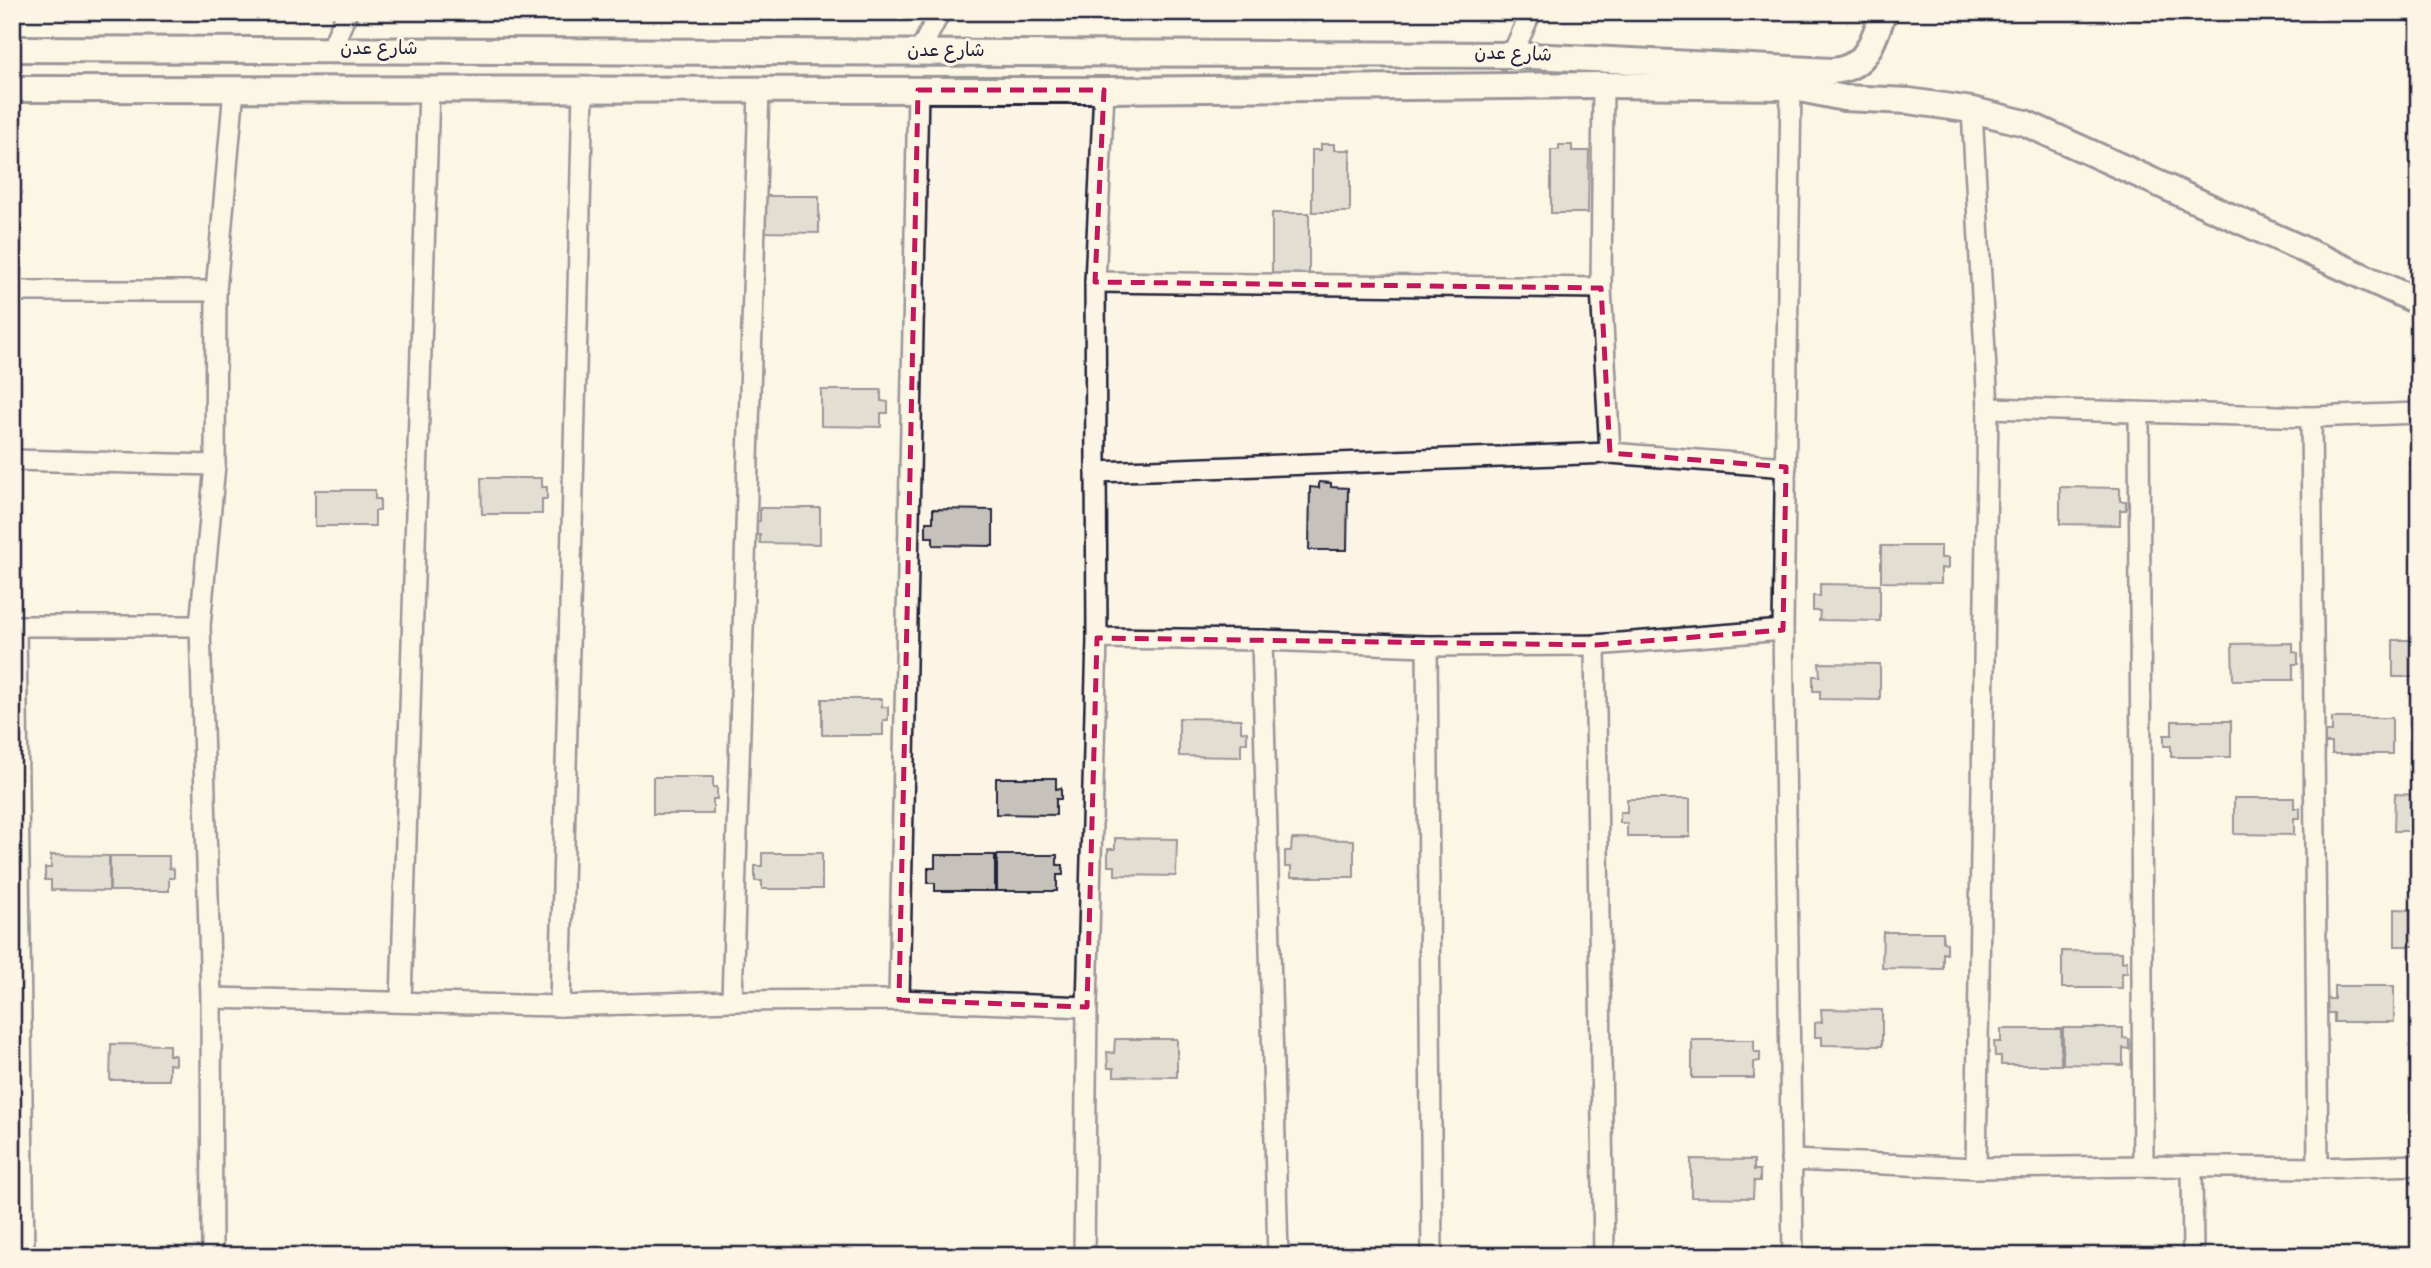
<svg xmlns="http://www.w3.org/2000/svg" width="2431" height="1268" viewBox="0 0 2431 1268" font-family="'Gochi Hand','Playpen Sans Arabic',sans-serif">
  <rect width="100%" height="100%" fill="#fcf5e5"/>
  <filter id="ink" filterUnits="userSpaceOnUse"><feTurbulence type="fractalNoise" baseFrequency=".0143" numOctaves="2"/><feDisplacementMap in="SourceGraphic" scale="14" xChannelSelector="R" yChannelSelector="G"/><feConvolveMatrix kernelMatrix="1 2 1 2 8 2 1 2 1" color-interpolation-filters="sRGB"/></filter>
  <g filter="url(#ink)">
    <g fill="#c6c1bb" stroke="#22223b" stroke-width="2">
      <path d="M 1321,144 L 1334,144 L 1334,150 L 1350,150 L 1350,212 L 1312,212 L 1312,150 L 1321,150 Z"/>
      <path d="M 1559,145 L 1572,145 L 1572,151 L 1589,151 L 1588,213 L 1551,213 L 1551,150 L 1559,150 Z"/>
      <path d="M 759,196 L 819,196 L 819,233 L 759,232 Z"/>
      <rect x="1272" y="213" width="37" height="62"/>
      <path d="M 821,390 L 881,390 L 881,401 L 888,402 L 888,413 L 881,413 L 881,427 L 821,426 Z"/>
      <path d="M 481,478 L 542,478 L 542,487 L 547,487 L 547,499 L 542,499 L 542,514 L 482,514 Z"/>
      <path d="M 1319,482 L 1331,483 L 1331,487 L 1348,488 L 1347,550 L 1309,550 L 1310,487 L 1319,488 Z"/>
      <path d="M 2060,487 L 2120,488 L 2120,501 L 2126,501 L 2126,510 L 2120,510 L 2120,525 L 2060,524 Z"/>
      <path d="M 315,490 L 375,490 L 375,499 L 380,499 L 380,511 L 375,511 L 375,526 L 315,526 Z"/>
      <path d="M 760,508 L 820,508 L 820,544 L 760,543 L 760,535 L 753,535 L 753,520 L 760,521 Z"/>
      <path d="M 933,509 L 993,510 L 993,546 L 933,545 L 933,537 L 926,537 L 926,522 L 933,522 Z"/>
      <path d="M 1881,546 L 1941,546 L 1941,558 L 1948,558 L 1948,569 L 1941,568 L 1941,583 L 1881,582 Z"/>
      <path d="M 1820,584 L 1880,585 L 1880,621 L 1819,620 L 1820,611 L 1813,611 L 1813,596 L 1820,596 Z"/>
      <rect x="2393" y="640" width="26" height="37"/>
      <path d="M 2293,643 L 2293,652 L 2298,653 L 2298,664 L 2293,664 L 2293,680 L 2233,680 L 2232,644 Z"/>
      <path d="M 1819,663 L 1880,664 L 1880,700 L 1820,699 L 1820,691 L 1813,691 L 1813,676 L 1820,676 Z"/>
      <path d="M 822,699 L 882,699 L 882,707 L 888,707 L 888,720 L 883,720 L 883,735 L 822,735 Z"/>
      <path d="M 1179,718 L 1241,719 L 1241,731 L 1247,732 L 1247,743 L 1241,743 L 1241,757 L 1179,756 Z"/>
      <path d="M 2332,718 L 2392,718 L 2392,754 L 2332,754 L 2332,743 L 2324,743 L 2325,732 L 2332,732 Z"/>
      <path d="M 2172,721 L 2231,721 L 2231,757 L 2171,757 L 2171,746 L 2164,746 L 2164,735 L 2172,735 Z"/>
      <path d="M 653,777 L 713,777 L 713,787 L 717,787 L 717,799 L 713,799 L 713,814 L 653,814 Z"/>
      <path d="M 996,778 L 1056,778 L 1056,789 L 1061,788 L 1061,799 L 1056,799 L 1056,815 L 996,814 Z"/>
      <path d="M 2395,794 L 2419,795 L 2419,831 L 2394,831 Z"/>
      <path d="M 2234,798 L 2294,798 L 2294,808 L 2300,808 L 2300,818 L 2294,818 L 2294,835 L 2234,834 Z"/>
      <path d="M 1627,799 L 1690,799 L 1690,837 L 1627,837 L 1627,823 L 1620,823 L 1620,812 L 1627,812 Z"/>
      <path d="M 1115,838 L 1177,839 L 1176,876 L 1115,875 L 1115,866 L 1108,866 L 1108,849 L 1115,849 Z"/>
      <path d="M 1292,839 L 1354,840 L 1354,877 L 1291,877 L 1291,867 L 1285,867 L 1285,851 L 1291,851 Z"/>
      <path d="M 762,853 L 822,853 L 822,889 L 762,889 L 762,881 L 755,881 L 755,866 L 762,866 Z"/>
      <path d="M 51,855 L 109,856 L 109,891 L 51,890 L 51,880 L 45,880 L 45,868 L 51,868 Z"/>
      <path d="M 935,855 L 995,855 L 995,891 L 935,891 L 935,883 L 928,883 L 928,868 L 935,868 Z"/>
      <path d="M 997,855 L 1057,855 L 1057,865 L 1063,865 L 1063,875 L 1057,875 L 1057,891 L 997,891 Z"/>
      <path d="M 110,856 L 169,856 L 169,868 L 174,869 L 174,878 L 169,878 L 169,891 L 110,891 Z"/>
      <path d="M 2395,909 L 2419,910 L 2419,946 L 2395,946 Z"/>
      <path d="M 1883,932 L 1943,932 L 1943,942 L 1947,943 L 1947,954 L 1943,953 L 1943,969 L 1882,968 Z"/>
      <path d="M 2062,951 L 2122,952 L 2122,962 L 2127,961 L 2127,973 L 2122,973 L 2122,988 L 2062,988 Z"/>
      <path d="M 2334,986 L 2394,986 L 2394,1022 L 2334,1022 L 2334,1013 L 2326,1013 L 2326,999 L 2334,999 Z"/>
      <path d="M 1821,1009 L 1882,1010 L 1882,1046 L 1822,1045 L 1822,1037 L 1815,1037 L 1815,1023 L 1822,1022 Z"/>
      <path d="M 2063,1028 L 2123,1028 L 2123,1038 L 2129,1039 L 2129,1049 L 2123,1048 L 2123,1065 L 2063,1064 Z"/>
      <path d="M 2001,1029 L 2061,1029 L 2061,1065 L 2001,1065 L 2001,1056 L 1995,1056 L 1994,1042 L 2001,1042 Z"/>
      <path d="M 1115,1039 L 1177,1039 L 1177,1077 L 1114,1076 L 1114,1068 L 1108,1068 L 1107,1052 L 1114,1053 Z"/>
      <path d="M 1692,1040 L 1754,1040 L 1754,1052 L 1760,1052 L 1760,1061 L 1754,1062 L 1754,1078 L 1692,1078 Z"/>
      <path d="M 111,1044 L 169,1045 L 169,1055 L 175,1055 L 175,1065 L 169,1064 L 169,1080 L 110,1080 Z"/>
      <path d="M 1691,1159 L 1754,1160 L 1754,1170 L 1760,1170 L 1760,1181 L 1754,1181 L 1753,1198 L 1691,1197 Z"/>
    </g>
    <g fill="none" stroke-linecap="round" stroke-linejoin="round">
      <defs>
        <g id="minor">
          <path d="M 331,50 L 347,12"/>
          <path d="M 920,51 L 940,12"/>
          <path d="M 1512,55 L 1531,12"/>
          <path d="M 1603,85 L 1601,288 L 1610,453"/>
          <path d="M 1791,87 L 1783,630 L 1793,1256"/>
          <path d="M 1972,110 L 1988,408 L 1976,1168"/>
          <path d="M 1095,282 L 1601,288"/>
          <path d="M 12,291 L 216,291"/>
          <path d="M 1988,408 L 2311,417 L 2419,413"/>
          <path d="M 2139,413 L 2143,1166"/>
          <path d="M 2311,417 L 2318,1168"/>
          <path d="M 12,460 L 215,465"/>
          <path d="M 1096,472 L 1610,453 L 1786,467"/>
          <path d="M 12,626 L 200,626"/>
          <path d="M 16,626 L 24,1256"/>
          <path d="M 1097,638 L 1262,640 L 1427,646 L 1595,645 L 1783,630"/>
          <path d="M 1262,640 L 1278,1256"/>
          <path d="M 1595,645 L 1604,1256"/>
          <path d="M 1427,646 L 1432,1256"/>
          <path d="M 211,998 L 560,1006 L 732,1001 L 899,1000 L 1087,1007"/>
          <path d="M 899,1000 L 918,90"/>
          <path d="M 732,1001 L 759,90"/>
          <path d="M 401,1002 L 429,89"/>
          <path d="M 560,1006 L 583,90"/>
          <path d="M 1791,1160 L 1976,1168 L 2143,1166 L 2318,1168 L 2419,1165"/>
          <path d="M 2192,1168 L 2193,1256"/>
          <path d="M 212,1256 L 211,998 L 200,626 L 215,465 L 216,291 L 234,89"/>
          <path d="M 1084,1256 L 1087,1007 L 1097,638 L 1095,282 L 1104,90"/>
        </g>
        <g id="tertiary">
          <path d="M 12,49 L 1512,55 L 1832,71 C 1868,68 1872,41 1884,12"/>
          <path d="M 12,89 L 1104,90 L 1603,85 L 1791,87 L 1844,98 L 1909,101 L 1972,110 L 2025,123 L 2419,302"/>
        </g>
      </defs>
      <use href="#minor" stroke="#22223b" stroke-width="24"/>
      <use href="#tertiary" stroke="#22223b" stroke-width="30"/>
      <use href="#minor" stroke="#fcf5e5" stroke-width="19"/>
      <use href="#tertiary" stroke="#fcf5e5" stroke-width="24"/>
    </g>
  </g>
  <path d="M0 0H2431V1268H0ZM 918,90 L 1104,90 L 1095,282 L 1601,288 L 1610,453 L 1786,467 L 1783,630 L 1595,645 L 1097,638 L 1087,1007 L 899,1000 Z" fill="#fcf5e5" fill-opacity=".55" fill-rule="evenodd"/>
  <path fill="none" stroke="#c2185b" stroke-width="5" stroke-dasharray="14 9" stroke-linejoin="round" d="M 918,90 L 1104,90 L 1095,282 L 1601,288 L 1610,453 L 1786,467 L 1783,630 L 1595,645 L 1097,638 L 1087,1007 L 899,1000 Z"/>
  <g text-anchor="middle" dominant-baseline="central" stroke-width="6" stroke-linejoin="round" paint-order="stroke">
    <g font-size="19" fill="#22223b" stroke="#fcf5e5">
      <text x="379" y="50">شارع عدن</text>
      <text x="946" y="52">شارع عدن</text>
      <text transform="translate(1513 56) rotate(2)">شارع عدن</text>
    </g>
  </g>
  <rect width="2431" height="1268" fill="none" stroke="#fcf5e5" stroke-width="42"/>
  <rect x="21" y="21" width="2389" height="1226" fill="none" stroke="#22223b" stroke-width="2.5" filter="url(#ink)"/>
</svg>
